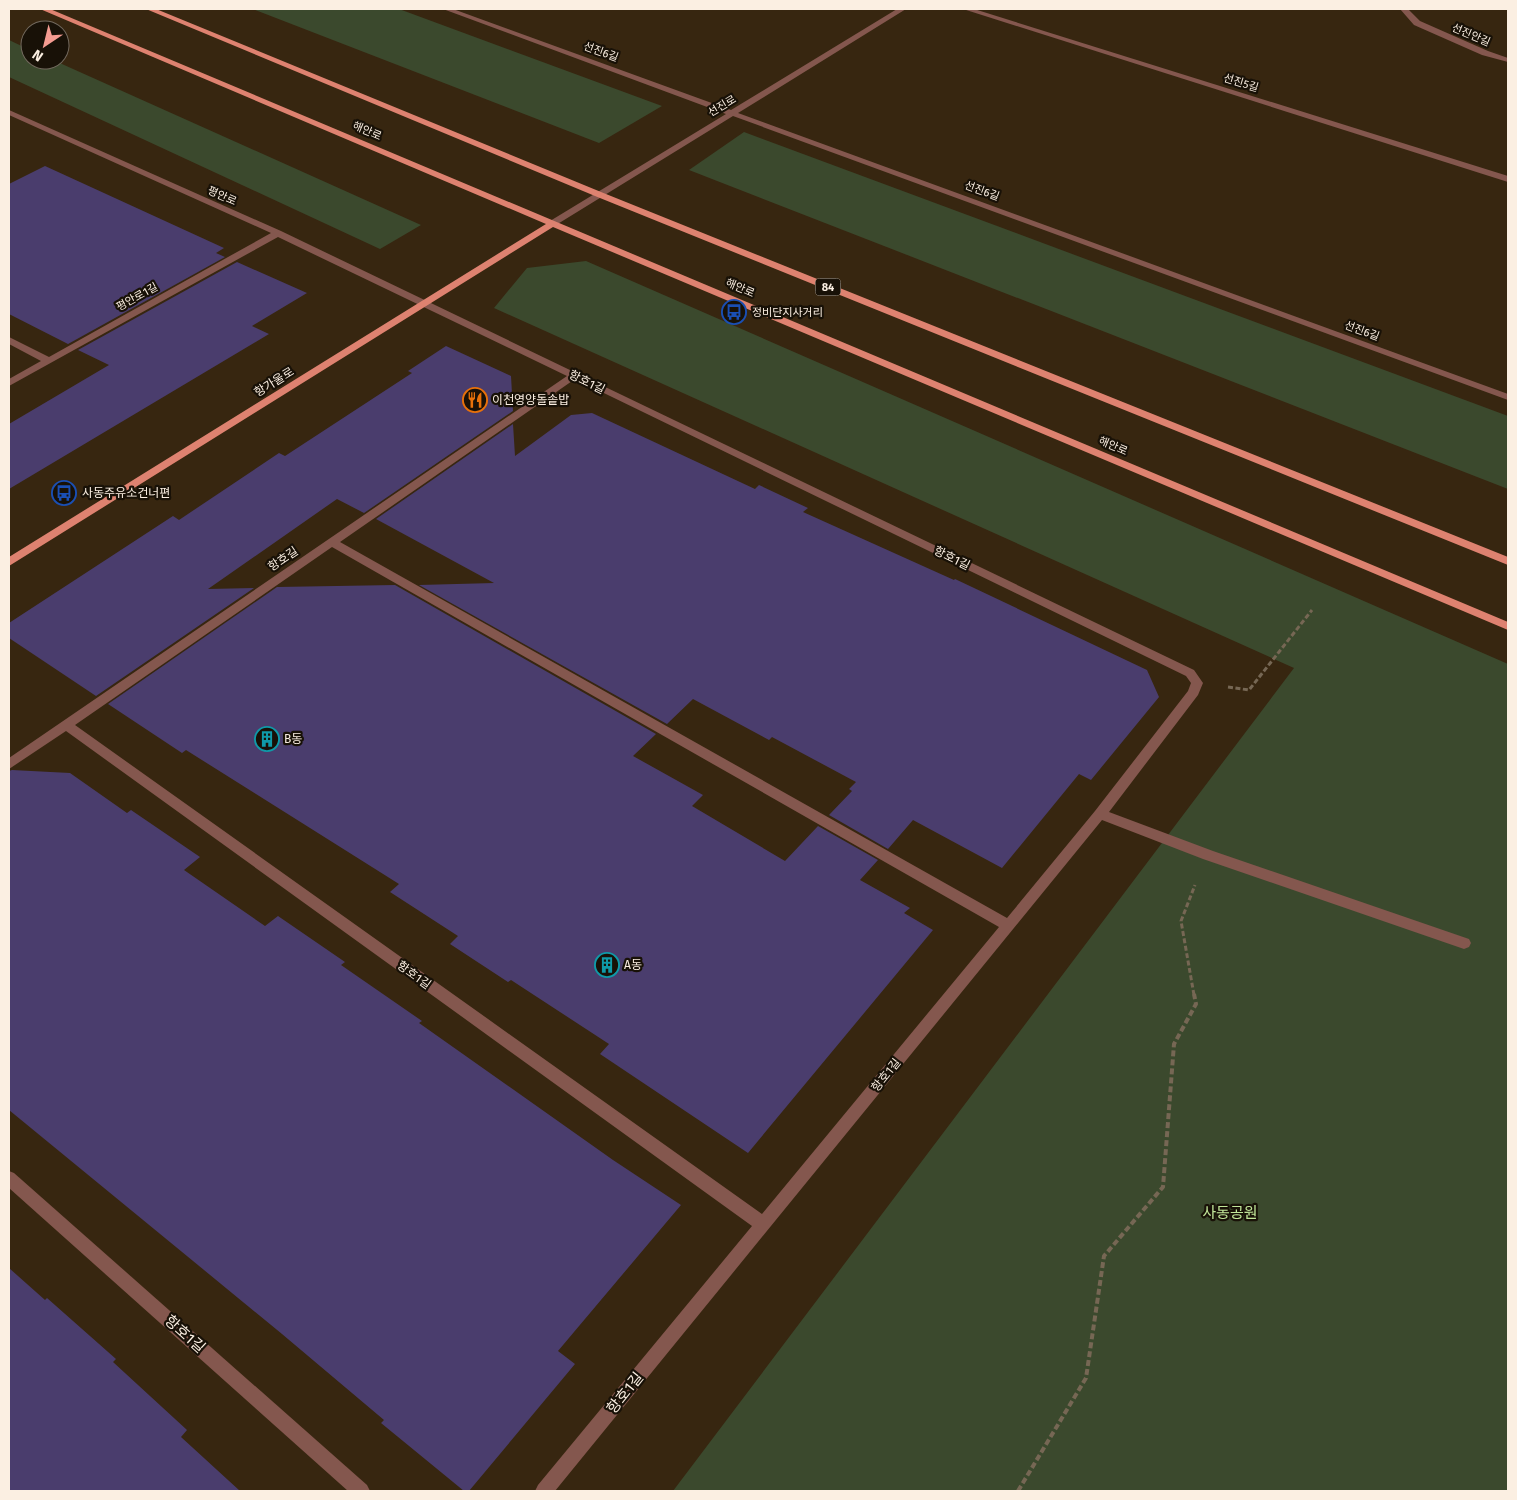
<svg xmlns="http://www.w3.org/2000/svg" width="1517" height="1500" viewBox="0 0 1517 1500" font-family="'Fira Sans','Noto Sans KR',sans-serif">
  <rect width="100%" height="100%" fill="#372610"/>
  <g fill="#3b492d">
    <path d="M 253,9 L 399,9 L 662,106 L 599,143 Z"/>
    <path d="M 9,40 L 30,50 L 30,60 L 53,60 L 421,225 L 380,249 L 9,77 Z"/>
    <path d="M 744,132 L 1508,416 L 1508,489 L 689,170 Z"/>
    <path d="M 586,261 L 1508,664 L 1508,1491 L 673,1491 L 1294,668 L 494,308 L 527,268 Z"/>
  </g>
  <g fill="#4a3d6d">
    <path d="M 45,166 L 224,248 L 216,253 L 225,257 L 68,344 L 9,314 L 9,184 Z"/>
    <path d="M 237,262 L 307,293 L 252,326 L 269,334 L 9,489 L 9,424 L 109,365 L 78,350 Z"/>
    <path d="M 446,346 L 511,376 L 513,411 L 364,513 L 337,499 L 208,589 L 254,588 L 96,696 L 9,638 L 9,623 L 173,516 L 179,520 L 279,453 L 285,456 L 412,373 L 408,371 Z"/>
    <path d="M 592,413 L 755,489 L 759,485 L 808,508 L 803,512 L 954,580 L 955,579 L 1147,670 L 1159,697 L 1091,780 L 1079,774 L 1002,868 L 913,820 L 888,849 L 829,815 L 852,791 L 849,789 L 856,782 L 772,737 L 769,740 L 693,699 L 667,724 L 419,585 L 494,583 L 376,519 L 513,424 L 515,456 L 571,415 Z"/>
    <path d="M 395,585 L 656,734 L 633,756 L 703,795 L 692,806 L 785,861 L 818,826 L 878,860 L 860,880 L 910,908 L 904,913 L 933,930 L 748,1153 L 600,1054 L 609,1044 L 511,980 L 508,982 L 450,944 L 458,936 L 390,892 L 399,884 L 186,750 L 182,753 L 108,704 L 277,587 Z"/>
    <path d="M 12,770 L 70,773 L 127,813 L 131,810 L 200,857 L 184,870 L 265,926 L 278,916 L 345,962 L 341,965 L 422,1021 L 419,1023 L 613,1160 L 681,1205 L 558,1351 L 575,1364 L 469,1491 L 464,1491 L 381,1423 L 384,1420 L 282,1334 L 9,1110 L 9,771 Z"/>
    <path d="M 9,1268 L 45,1300 L 47,1298 L 116,1359 L 113,1362 L 187,1430 L 181,1437 L 240,1491 L 9,1491 Z"/>
  </g>
  <g fill="none" stroke-linecap="round" stroke-linejoin="round">
    <g stroke="#766754" stroke-width="3" stroke-dasharray="5 2.5" stroke-linecap="butt">
      <path d="M 1228,687 L 1249,690 L 1312,610"/>
      <path d="M 1194,995 L 1181,921 L 1195,885"/>
    </g>
    <path stroke="#766754" stroke-width="4" stroke-dasharray="6 3" stroke-linecap="butt" d="M 1018,1491 L 1086,1378 L 1104,1256 L 1163,1187 L 1174,1044 L 1196,1004 L 1194,994"/>
    <g fill="#84574e" fill-rule="evenodd">
      <path d="M 443,9 L 453,9 L 731,110 L 897,9 L 906,9 L 738,113 L 1508,394 L 1508,400 L 733,116 L 556,225 L 550,225 L 550,221 L 726,114 Z"/>
      <path d="M 963,9 L 974,9 L 1508,176 L 1508,182 Z"/>
      <path d="M 1400,9 L 1408,9 L 1420,21 L 1488,51 L 1508,58 L 1508,62 L 1482,55 L 1414,25 Z"/>
      <path d="M 9,110 L 281,231 L 1194,670 L 1203,683 L 1198,695 L 1109,812 L 1213,851 L 1469,939 L 1471,943 L 1469,947 L 1464,949 L 1203,859 L 1102,820 L 555,1491 L 535,1491 L 538,1485 L 752,1226 L 66,731 L 9,769 L 9,758 L 567,376 L 278,237 L 9,386 L 9,379 L 41,361 L 9,344 L 9,337 L 49,357 L 271,233 L 9,115 ZM 575,379 L 1186,676 L 1191,683 L 1188,691 L 1095,811 L 1007,918 L 340,542 ZM 332,547 L 999,927 L 762,1214 L 75,725 Z"/>
      <path d="M 9,1171 L 14,1173 L 367,1485 L 370,1491 L 348,1491 L 9,1188 Z"/>
    </g>
    <g fill="#de8270" fill-rule="evenodd">
      <path d="M 40,9 L 50,9 L 1508,622 L 1508,630 L 553,227 L 9,566 L 9,557 L 546,224 Z"/>
      <path d="M 146,9 L 156,9 L 601,192 L 1508,557 L 1508,565 L 595,196 Z"/>
    </g>
  </g>
  <defs>
    <symbol id="bus-ring" viewBox="-11 -11 22 22"><circle r="9.5" fill="#181107" stroke="#1a4fb4" stroke-width="1.5"/><path d="M-5-6H5V4H4V6H2V4H-2V6H-4V4H-5ZM-3.5-4V0h7V-4ZM-3.5 1.2v1.5H-2V1.2ZM2 1.2v1.5H3.5V1.2Z" fill="#1a4fb4"/></symbol>
    <symbol id="restaurant-ring" viewBox="-11 -11 22 22"><circle r="9.5" fill="#181107" stroke="#e8710a" stroke-width="1.5"/><path d="M-5-6h1v4h1v-4h1v4h1v-4h1v5L-1.5 .5V6h-2V.5L-5-1ZM5-6V6H3V1.5H1.5Q1.5-4 5-6Z" fill="#e8710a"/></symbol>
    <symbol id="building-ring" viewBox="-11 -11 22 22"><circle r="9.5" fill="#181107" stroke="#0f9aa8" stroke-width="1.5"/><path d="M-4-6H4V6H1V3H-1V6H-4ZM-2.5-4.3h1.7v1.8h-1.7ZM.8-4.3h1.7v1.8H.8ZM-2.5-1h1.7V.8h-1.7ZM.8-1h1.7V.8H.8Z" fill="#0f9aa8"/></symbol>
  </defs>
  <g fill-rule="evenodd">
    <use href="#bus-ring" x="720" y="298" width="28" height="28"/>
    <use href="#restaurant-ring" x="461" y="386" width="28" height="28"/>
    <use href="#bus-ring" x="50" y="479" width="28" height="28"/>
    <use href="#building-ring" x="253" y="725" width="28" height="28"/>
    <use href="#building-ring" x="593" y="951" width="28" height="28"/>
  </g>
  <g text-anchor="middle" dominant-baseline="central" stroke-width="4.5" stroke-linejoin="round" paint-order="stroke">
    <g font-size="11" fill="#fbefe2" stroke="#181107">
      <text transform="translate(1471 35) rotate(23)">선진안길</text>
      <text transform="translate(601 52) rotate(20)">선진6길</text>
      <text transform="translate(1241 83) rotate(17)">선진5길</text>
      <text transform="translate(722 106) rotate(-31)">선진로</text>
      <text transform="translate(367 131) rotate(23)">해안로</text>
      <text transform="translate(982 191) rotate(20)">선진6길</text>
      <text transform="translate(222 196) rotate(24)">평안로</text>
      <text transform="translate(740 288) rotate(23)">해안로</text>
      <text transform="translate(137 297) rotate(-29)">평안로1길</text>
      <text transform="translate(1362 331) rotate(20)">선진6길</text>
      <text transform="translate(1113 446) rotate(23)">해안로</text>
    </g>
    <rect fill="#181107" stroke="#b7aca0" stroke-width="1" x="815.5" y="278.5" width="25" height="17" rx="4"/>
    <g font-size="11" font-weight="bold" fill="#fbefe2">
      <text x="828" y="287">84</text>
    </g>
    <g font-size="11" fill="#fbefe2" stroke="#181107" text-anchor="start">
      <text x="752" y="312">정비단지사거리</text>
    </g>
    <g font-size="12" fill="#fbefe2" stroke="#181107">
      <text transform="translate(274 382) rotate(-32)">항가울로</text>
      <text transform="translate(587 382) rotate(26)">항호1길</text>
      <text transform="translate(952 558) rotate(26)">항호1길</text>
      <text transform="translate(283 559) rotate(-34)">항호길</text>
      <text transform="translate(414 975) rotate(36)">항호1길</text>
      <text transform="translate(886 1075) rotate(-51)">항호1길</text>
    </g>
    <g font-size="12" fill="#fbefe2" stroke="#181107" text-anchor="start">
      <text x="492" y="400">이천영양돌솥밥</text>
      <text x="82" y="493">사동주유소건너편</text>
      <text x="284" y="739">B동</text>
      <text x="624" y="965">A동</text>
    </g>
    <g font-size="15" fill="#c1e699" stroke="#181107">
      <text x="1230" y="1213">사동공원</text>
    </g>
    <g font-size="15" fill="#fbefe2" stroke="#181107">
      <text transform="translate(185 1334) rotate(42)">항호1길</text>
      <text transform="translate(625 1393) rotate(-51)">항호1길</text>
    </g>
  </g>
  <rect width="1517" height="1500" fill="none" stroke="#fbefe2" stroke-width="20"/>
  <g transform="translate(45 45) rotate(215)"><circle r="24" fill="#181107" stroke="#736a5f"/>
  <path d="M0-4L9 19L0 12L-9 19Z" fill="#f59c91"/>
  <text y="-8" font-size="14" font-weight="bold" text-anchor="middle" fill="#fbefe2">N</text>
  </g>
</svg>
